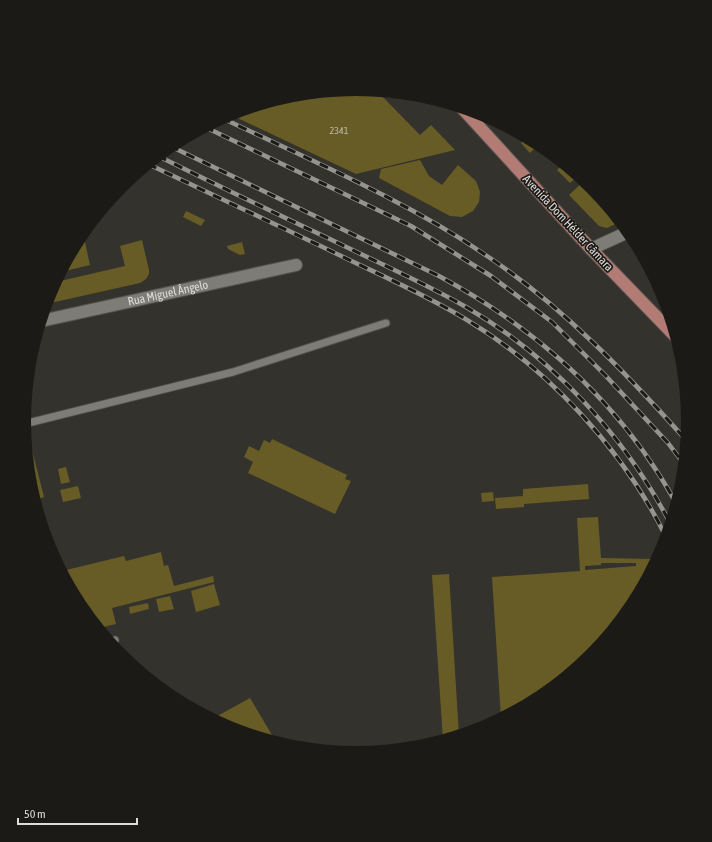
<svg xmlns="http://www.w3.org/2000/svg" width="712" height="842" viewBox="0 0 712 842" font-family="'Asap Condensed',sans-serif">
  <rect width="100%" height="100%" fill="#34322c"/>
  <g fill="#675c25" fill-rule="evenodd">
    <path d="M 356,89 L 377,91 L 420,135 L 431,125 L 455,150 L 356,174 L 229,114 L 291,95 Z"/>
    <path d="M 526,137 L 539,144 L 530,153 L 521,143 Z"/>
    <path d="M 420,160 L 429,176 L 442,185 L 458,165 L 476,181 L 480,192 L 479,202 L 473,211 L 462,217 L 450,216 L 379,178 L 381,169 Z"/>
    <path d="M 563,164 L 578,176 L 570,183 L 557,170 Z"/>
    <path d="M 584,181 L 591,186 L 620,222 L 607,228 L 599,226 L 569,195 Z"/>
    <path d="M 186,211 L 205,220 L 201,226 L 183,217 Z"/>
    <path d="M 83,233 L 90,265 L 61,272 L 80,236 Z"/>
    <path d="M 142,240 L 149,270 L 149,274 L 146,279 L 140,283 L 46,304 L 49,294 L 56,282 L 125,266 L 120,246 Z"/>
    <path d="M 242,242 L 245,254 L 240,255 L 228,249 L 227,246 Z"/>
    <path d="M 272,439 L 347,475 L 345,479 L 351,481 L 335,514 L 248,473 L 253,462 L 244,457 L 249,446 L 259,451 L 264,440 L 270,443 Z"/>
    <path d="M 31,446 L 44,497 L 35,500 L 30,486 L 27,447 Z"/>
    <path d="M 66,467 L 70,482 L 61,484 L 58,469 Z"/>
    <path d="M 588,484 L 589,499 L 524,504 L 524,507 L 496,509 L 495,498 L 523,496 L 523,489 Z"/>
    <path d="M 78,486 L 81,498 L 63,502 L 60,490 Z"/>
    <path d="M 493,492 L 494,501 L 482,502 L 481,493 Z"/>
    <path d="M 598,517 L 601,558 L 655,559 L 655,562 L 632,606 L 591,656 L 540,697 L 501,718 L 492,577 L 580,571 L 577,518 ZM 601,563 L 636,563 L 636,566 L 585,570 L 585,566 L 601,565 Z"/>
    <path d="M 161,552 L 164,566 L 168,565 L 174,586 L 213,576 L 214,582 L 112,608 L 116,624 L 99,628 L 80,605 L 62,571 L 124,556 L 126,561 Z"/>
    <path d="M 449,574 L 459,735 L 443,740 L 432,575 Z"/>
    <path d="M 214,584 L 220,605 L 196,612 L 191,591 Z"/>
    <path d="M 170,596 L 174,609 L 159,612 L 156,599 Z"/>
    <path d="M 148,603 L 149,609 L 130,614 L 129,607 Z"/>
    <path d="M 250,698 L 272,735 L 265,739 L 229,728 L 212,719 Z"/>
  </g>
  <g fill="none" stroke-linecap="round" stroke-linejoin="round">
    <defs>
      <g id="lane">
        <path d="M 24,424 L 233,372 L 386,323"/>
        <path d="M 110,642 L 115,640"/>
      </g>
      <g id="street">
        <path d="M 591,249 L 628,232"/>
        <path id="s1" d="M 41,321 L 296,265"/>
      </g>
      <path id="primary" d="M 462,108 L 591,249 L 676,337"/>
    </defs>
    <use href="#lane" stroke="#52514c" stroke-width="9"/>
    <use href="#street" stroke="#52514c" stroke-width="14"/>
    <use href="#primary" stroke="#52514c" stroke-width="14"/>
    <use href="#lane" stroke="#7e7c76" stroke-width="7"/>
    <use href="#street" stroke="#7e7c76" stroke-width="12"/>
    <use href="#primary" stroke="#b27b74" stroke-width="12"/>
    <defs>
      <g id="rail">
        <path d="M 222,118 C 312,161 405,200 487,256 C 562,306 627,374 686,440"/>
        <path d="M 205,127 L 411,226 L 491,276 L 552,322 L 605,375 L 668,443 L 684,464"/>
        <path d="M 170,146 L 439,276 C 539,330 621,404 676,503"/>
        <path d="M 158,156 C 217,185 276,214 336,242 C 379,263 424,283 466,307 C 552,357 624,435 670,523"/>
        <path d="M 148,164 C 209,193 269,222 329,250 C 375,273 423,293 467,320 C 549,369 624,451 666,537"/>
      </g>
    </defs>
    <use href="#rail" stroke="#95948f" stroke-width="4.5"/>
    <use href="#rail" stroke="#1b1a17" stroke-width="3" stroke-dasharray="9" stroke-linecap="butt"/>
  </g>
  <g text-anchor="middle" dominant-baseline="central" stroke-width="3.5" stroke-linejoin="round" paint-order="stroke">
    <g font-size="10" fill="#c0bdac">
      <text x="339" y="130">2341</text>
    </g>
    <g font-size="12" fill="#deddd9" stroke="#1b1a17">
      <text transform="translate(568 223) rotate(47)">Avenida Dom Hélder Câmara</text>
      <text stroke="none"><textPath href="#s1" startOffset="130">Rua Miguel Ângelo</textPath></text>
    </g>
  </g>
  <path d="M0 0H712V842H0ZM31 421a325 325 0 1 1 650 0a325 325 0 1 1-650 0Z" fill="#1b1a17" fill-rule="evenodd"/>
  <path d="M18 818v6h119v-6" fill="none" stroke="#deddd9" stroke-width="2"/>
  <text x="24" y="818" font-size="12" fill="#deddd9" stroke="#1b1a17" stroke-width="3" paint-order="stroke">50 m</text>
</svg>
